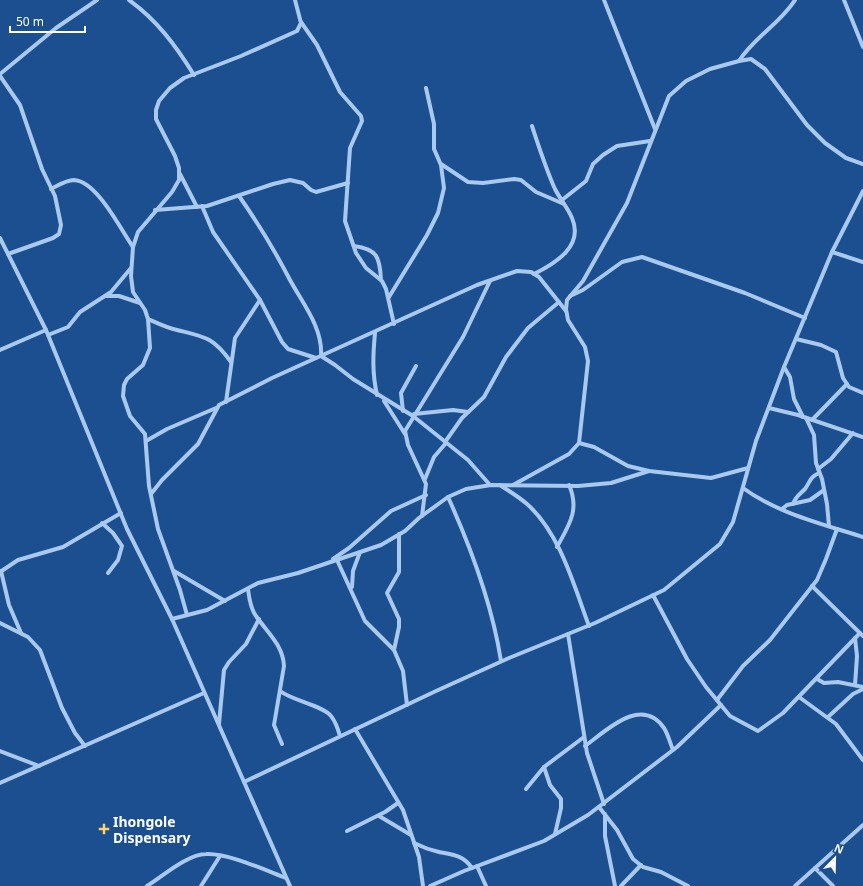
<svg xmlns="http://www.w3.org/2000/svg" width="863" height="886" viewBox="0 0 863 886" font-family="'Noto Sans',sans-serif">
  <rect width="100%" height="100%" fill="#1b4f8f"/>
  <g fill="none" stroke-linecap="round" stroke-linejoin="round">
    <g stroke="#a9c9ee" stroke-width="4">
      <path d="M 129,0 C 157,20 176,46 194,75"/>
      <path d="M 604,0 L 655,129"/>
      <path d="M 844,0 L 863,47"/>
      <path d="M 301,22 L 317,45 L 340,92 L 361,116 L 362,121 L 350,148 L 345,221 L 356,253 L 366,268 L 382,281 L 386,289 L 394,324"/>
      <path d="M 739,61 C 754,37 780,24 795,0"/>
      <path d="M 0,74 L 56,28 L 97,0"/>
      <path d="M 0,76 L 20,105 L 42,169 L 55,196 L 61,225 L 59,234 L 53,238 L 8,254"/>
      <path d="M 532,126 C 539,147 546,169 555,189 C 560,199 568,208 572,218 C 584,246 556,263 534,274"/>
      <path d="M 441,164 L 468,182 L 483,183 L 514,179 L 521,180 L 536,192 L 564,204"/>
      <path d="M 180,174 L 197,207"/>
      <path d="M 51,189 C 59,185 66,180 74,180 C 97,181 121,230 133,247"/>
      <path d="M 239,196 C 258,223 275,251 290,280 C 303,304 323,328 321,356 L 335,365 L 353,379 L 413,416 L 468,460 L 490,485"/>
      <path d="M 562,200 L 586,181 L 593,164 L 603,155 L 617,146 L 650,141"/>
      <path d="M 202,206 L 213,232 L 260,300 L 282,342 L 288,349 L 316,358"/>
      <path d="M 155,210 L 207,206 L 273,184 L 290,180 L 303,183 L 311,190 L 316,192 L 348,183"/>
      <path d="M 0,238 L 46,330 L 127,529 L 172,619 L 290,886"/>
      <path d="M 354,246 C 377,249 380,257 381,280"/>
      <path d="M 832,252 L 863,262"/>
      <path d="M 106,296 L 119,296 L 140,303"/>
      <path d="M 570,296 L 583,290 L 622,262 L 642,257 L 745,293 L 805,318"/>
      <path d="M 389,297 L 427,235 L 438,213 L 444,188 L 441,165 L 434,149 L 434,124 L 426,88"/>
      <path d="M 148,319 C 157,323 167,328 177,330 C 205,337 213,337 231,362"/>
      <path d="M 375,333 C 373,354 372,373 377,395"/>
      <path d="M 48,335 L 68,327 L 80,312 L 111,292 L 131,268"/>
      <path d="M 796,339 L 821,345 L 836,352 L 843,378 L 849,387 L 863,393"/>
      <path d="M 0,350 L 46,330"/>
      <path d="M 784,367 L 790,377 L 794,399 L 803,417"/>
      <path d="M 384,401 L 405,434"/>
      <path d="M 226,402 L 235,338 L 260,300"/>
      <path d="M 769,408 L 798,415 L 863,437"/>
      <path d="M 403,411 L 401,393 L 416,366"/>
      <path d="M 414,414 L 453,410 L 468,412"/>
      <path d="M 806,418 L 814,435 L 816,463 L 822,479 L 827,504 L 829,526"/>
      <path d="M 812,420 L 847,384"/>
      <path d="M 146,441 L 167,429 L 216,408"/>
      <path d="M 445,442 L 462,418 L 484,397 L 506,357 L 528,328 L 559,302"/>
      <path d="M 579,443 L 594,447 L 628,466 L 649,471 L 711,478 L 748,468"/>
      <path d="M 818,469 L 831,459 L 853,433"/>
      <path d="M 425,479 L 434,457 L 446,443"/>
      <path d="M 500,485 C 509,491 519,497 527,504 C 560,533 574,586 589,626"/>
      <path d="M 513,485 L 569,454 L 579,443 L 588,361 L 585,347 L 568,320 L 566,309 L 567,300 L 583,281 L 627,203 L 669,96 L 686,81 L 710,69 L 739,61 L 751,59 L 765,69 L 807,125 L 825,143 L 846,158 L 863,164"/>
      <path d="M 743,488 C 777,513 822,524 863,537"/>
      <path d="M 151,494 L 162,480 L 198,444 L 219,405 L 272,378 L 477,285 L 517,271 L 531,272 L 539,277 L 566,311"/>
      <path d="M 448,497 C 472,550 492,604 501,661"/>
      <path d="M 793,504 C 795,497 800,494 805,489 C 810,482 810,477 819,473"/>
      <path d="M 782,509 L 787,505 L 810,500 L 824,490"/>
      <path d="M 422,516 L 426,484 L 408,445 L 405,431 L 463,337 L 490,281"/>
      <path d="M 102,523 L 113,533 L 122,546 L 118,560 L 108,573"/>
      <path d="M 557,547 C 569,525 580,510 569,485"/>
      <path d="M 333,559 L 349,548 L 391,511 L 426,495"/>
      <path d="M 337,560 L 365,621 L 394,650 L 403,671 L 407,705"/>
      <path d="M 1,571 L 9,605 L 21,633"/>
      <path d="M 174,571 L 225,601"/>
      <path d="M 0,572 L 18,560 L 63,547 L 121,513"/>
      <path d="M 812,586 L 863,636"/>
      <path d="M 352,587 L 353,571 L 360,552"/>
      <path d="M 248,589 C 249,597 250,608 256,616 C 267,632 283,645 284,666 L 274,725 L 282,744"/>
      <path d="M 653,595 L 687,659 L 706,687 L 730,716 L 758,731 L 783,713 L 860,633"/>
      <path d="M 187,615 L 180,590 L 158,529 L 149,486 L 145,434 L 130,416 L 123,396 L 124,385 L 127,379 L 143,365 L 150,348 L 148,319 L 145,310 L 133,292 L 131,276 L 133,247 L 138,232 L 172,192 L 179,180 L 179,168 L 175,156 L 156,119 L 156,110 L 159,101 L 170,88 L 184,78 L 241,56 L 297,31 L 301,23 L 295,0"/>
      <path d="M 172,619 L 207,610 L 258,583 L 298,573 L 381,545 L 405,531 L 419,518 L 448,497 L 466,489 L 491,485 L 578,486 L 611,483 L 649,471"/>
      <path d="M 0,623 L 28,637 L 40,650 L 62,708 L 75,733 L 85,746"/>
      <path d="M 568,634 L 587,753 L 604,804"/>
      <path d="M 394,650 L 399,627 L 399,619 L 387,593 L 399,572 L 399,534"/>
      <path d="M 817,679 L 824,683 L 838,682 L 863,687"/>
      <path d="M 855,685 L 857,656 L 855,638"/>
      <path d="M 280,691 C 293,701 322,705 331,716 C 336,722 338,729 340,736"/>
      <path d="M 799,697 L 836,724 L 863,760"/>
      <path d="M 717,700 L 743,666 L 770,640 L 817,580 L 826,559 L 837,529"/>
      <path d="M 828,717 L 853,694 L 863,689"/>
      <path d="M 219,724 L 224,670 L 229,662 L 246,644 L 259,619"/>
      <path d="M 355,729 L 403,810 L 419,857 L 423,886"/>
      <path d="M 585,746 C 606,731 641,695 664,728 C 668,734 670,743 673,750"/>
      <path d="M 0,751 L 39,766"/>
      <path d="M 544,767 L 550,785 L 561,799 L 561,808 L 555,834"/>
      <path d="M 244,782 L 436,691 L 509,658 L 595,623 L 664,590 L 720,544 L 733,522 L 756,441 L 784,367 L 832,252 L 863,191"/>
      <path d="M 0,783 L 204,693"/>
      <path d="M 526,789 L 544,767 L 584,737"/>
      <path d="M 599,807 L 617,830 L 633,859 L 643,867 L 661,872 L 688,886"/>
      <path d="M 605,814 L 605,836 L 615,886"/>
      <path d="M 379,816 L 411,835"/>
      <path d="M 347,831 L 385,812 L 398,803"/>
      <path d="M 414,843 C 422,847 430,850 439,852 C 454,855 463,855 472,868"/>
      <path d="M 477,866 L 486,886"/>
      <path d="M 815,868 L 833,886"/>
      <path d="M 147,886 C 163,876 188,854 206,854 C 228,853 265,870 286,878"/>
      <path d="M 201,886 L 220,856"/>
      <path d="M 430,886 L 464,871 L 544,841 L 588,815 L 677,747 L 721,705"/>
      <path d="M 621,886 L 641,865"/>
      <path d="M 795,886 L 863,825"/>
    </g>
  </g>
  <path fill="#ffd166" stroke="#1b4f8f" stroke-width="1.5" d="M102 823h4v4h4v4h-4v4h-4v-4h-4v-4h4z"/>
  <g text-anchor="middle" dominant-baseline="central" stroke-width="3" stroke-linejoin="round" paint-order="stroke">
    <g font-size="14" font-weight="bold" fill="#fff" stroke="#1b4f8f" text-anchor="start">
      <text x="113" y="821">Ihongole<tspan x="113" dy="16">Dispensary</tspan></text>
    </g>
  </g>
  <g transform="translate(835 858) rotate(23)" stroke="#1b4f8f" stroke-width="3" paint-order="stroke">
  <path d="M0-3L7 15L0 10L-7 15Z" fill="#ffffff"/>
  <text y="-6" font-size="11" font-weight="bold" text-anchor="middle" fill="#ffffff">N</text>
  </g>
  <path d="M10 26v6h75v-6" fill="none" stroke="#ffffff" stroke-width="2"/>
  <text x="16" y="26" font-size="12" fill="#ffffff" stroke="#1b4f8f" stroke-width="3" paint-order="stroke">50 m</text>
</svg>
